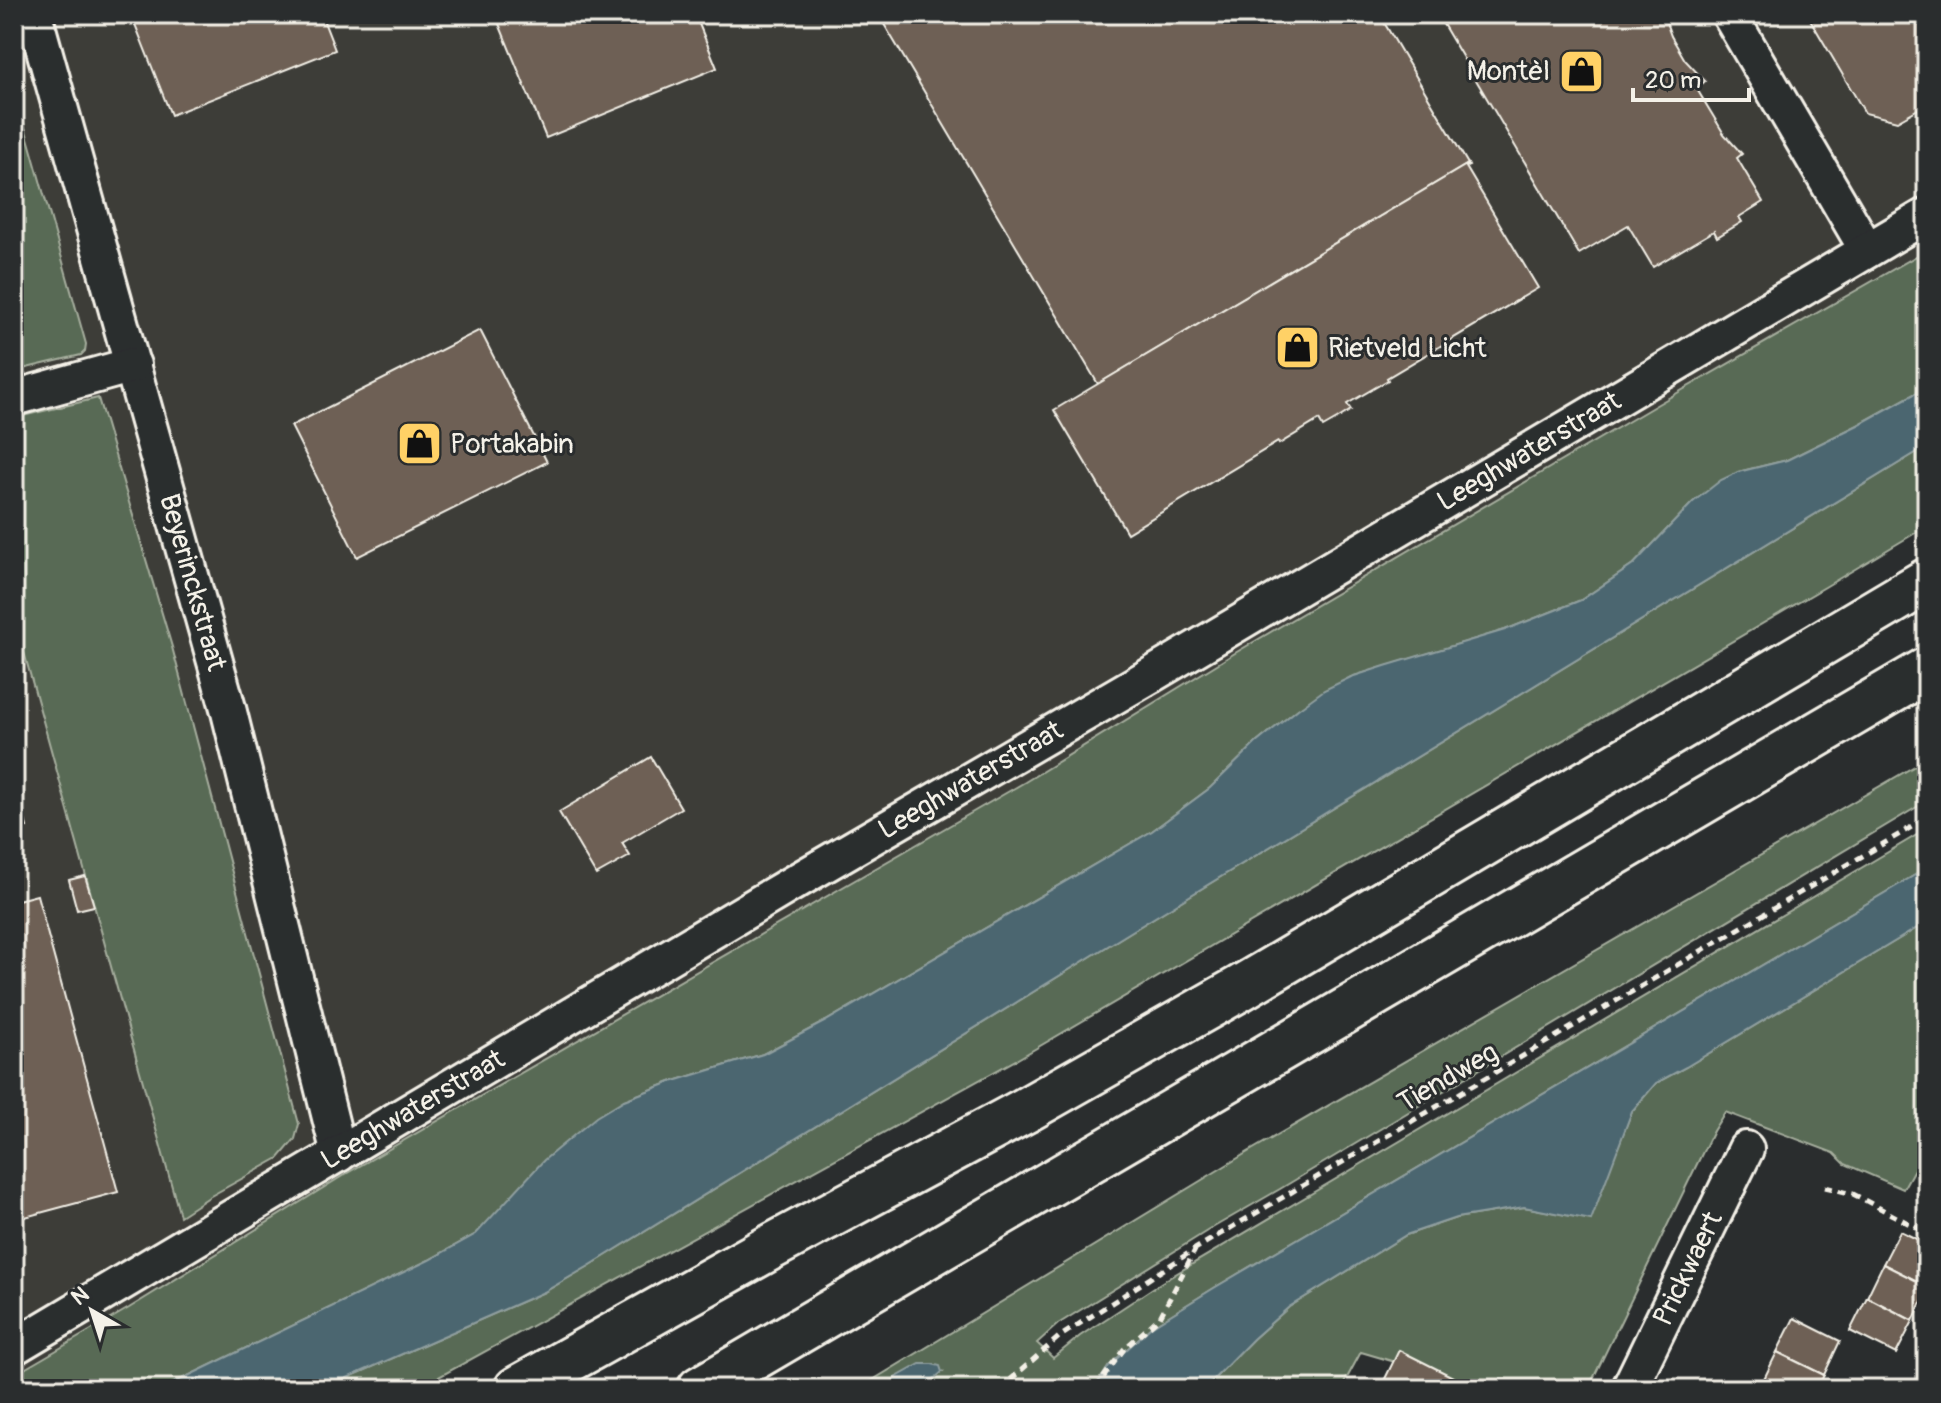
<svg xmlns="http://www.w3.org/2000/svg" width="1941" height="1403" viewBox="0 0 1941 1403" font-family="Pangolin,sans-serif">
  <rect width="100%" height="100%" fill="#2a2d2e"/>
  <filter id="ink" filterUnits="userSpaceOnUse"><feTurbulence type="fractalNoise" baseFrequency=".0125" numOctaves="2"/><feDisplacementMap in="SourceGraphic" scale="16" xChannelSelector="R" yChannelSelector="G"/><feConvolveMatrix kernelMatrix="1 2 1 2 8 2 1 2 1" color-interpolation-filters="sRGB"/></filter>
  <g filter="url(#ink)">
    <path fill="#3e3c39" d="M 14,14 L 1927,14 L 1927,305 L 14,1389 Z"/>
    <g fill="#596b55" stroke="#a6ae9e" stroke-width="2">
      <path d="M 14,88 L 86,344 L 85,351 L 81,355 L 14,371 Z"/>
      <path d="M 1927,250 L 1927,387 L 1858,425 L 1787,460 L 1738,472 L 1693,502 L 1633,565 L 1581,600 L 1505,630 L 1351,677 L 1298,709 L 1256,743 L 1210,788 L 1152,831 L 826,1021 L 763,1054 L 671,1082 L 624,1100 L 498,1212 L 476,1234 L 429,1260 L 161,1389 L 14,1389 L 14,1375 L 129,1308 L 344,1175 L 1025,782 L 1235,653 L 1658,404 Z"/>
      <path d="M 98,398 L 172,647 L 299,1124 L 295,1139 L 279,1158 L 209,1197 L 180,1216 L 14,616 L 14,418 Z"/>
      <path d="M 1927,446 L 1927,526 L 1825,587 L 1016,1060 L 417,1389 L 322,1389 L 544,1292 L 589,1266 L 1137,928 Z"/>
      <path d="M 1927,759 L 1927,801 L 1280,1189 L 1207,1231 L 1058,1324 L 1037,1343 L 1053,1358 L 1080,1336 L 1162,1282 L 1927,829 L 1927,868 L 1214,1288 L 1151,1327 L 1109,1366 L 1094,1389 L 922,1389 L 942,1372 L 895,1378 L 886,1389 L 858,1389 L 1248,1152 Z"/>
      <path d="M 1927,922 L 1927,1146 L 1903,1189 L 1845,1164 L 1834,1153 L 1725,1112 L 1713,1131 L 1588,1389 L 1448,1389 L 1395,1362 L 1361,1352 L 1341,1389 L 1204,1389 L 1253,1339 L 1289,1307 L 1406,1235 L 1456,1218 L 1524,1207 L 1590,1219 L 1632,1111 L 1656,1083 L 1686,1067 Z"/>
    </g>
    <g fill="#4b666f" stroke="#8f9e9f" stroke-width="2">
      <path d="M 1927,387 L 1927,446 L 1137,928 L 589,1266 L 544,1292 L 322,1389 L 161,1389 L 429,1260 L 476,1234 L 544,1160 L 596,1117 L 624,1100 L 671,1082 L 763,1054 L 826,1021 L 1152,831 L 1210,788 L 1256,743 L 1298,709 L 1324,690 L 1351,677 L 1385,666 L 1505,630 L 1581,600 L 1633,565 L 1693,502 L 1721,480 L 1738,472 L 1787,460 L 1858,425 Z"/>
      <path d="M 1927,868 L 1927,922 L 1686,1067 L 1656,1083 L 1632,1111 L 1591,1220 L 1524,1207 L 1456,1218 L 1406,1235 L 1289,1307 L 1253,1339 L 1204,1389 L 1094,1389 L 1109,1366 L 1151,1327 L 1214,1288 Z"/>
      <path d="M 920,1364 L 932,1364 L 940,1366 L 942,1372 L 922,1389 L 886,1389 L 895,1378 Z"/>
    </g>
    <g fill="#6e6054" stroke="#f4f1e8" stroke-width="2">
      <path d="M 131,14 L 321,14 L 335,50 L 171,115 Z"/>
      <path d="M 495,14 L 695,14 L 717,68 L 546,138 Z"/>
      <path d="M 878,14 L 1379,14 L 1468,164 L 1098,384 Z"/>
      <path d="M 1437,14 L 1663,14 L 1671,36 L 1685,60 L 1705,81 L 1703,83 L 1701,81 L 1695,86 L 1724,134 L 1742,154 L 1737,158 L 1763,202 L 1739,217 L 1742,222 L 1717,237 L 1714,231 L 1653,267 L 1628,225 L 1579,254 Z"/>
      <path d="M 1807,14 L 1927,14 L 1927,104 L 1897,121 L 1865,113 Z"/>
      <path d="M 1468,164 L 1469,166 L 1466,167 L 1538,288 L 1387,378 L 1388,380 L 1347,404 L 1351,410 L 1337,419 L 1323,427 L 1319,420 L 1279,444 L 1278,442 L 1127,533 L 1054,410 Z"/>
      <path d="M 480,330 L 547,462 L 357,557 L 291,426 Z"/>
      <path d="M 651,757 L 681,808 L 622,843 L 630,856 L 596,875 L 559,812 Z"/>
      <path d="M 14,779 L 27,827 L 14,831 Z"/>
      <path d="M 85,876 L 94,906 L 77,910 L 69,880 Z"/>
      <path d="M 37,895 L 118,1192 L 14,1220 L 14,901 Z"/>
      <path d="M 1900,1231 L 1927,1244 L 1927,1286 L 1883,1264 Z"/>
      <path d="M 1883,1264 L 1927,1286 L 1927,1292 L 1913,1321 L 1867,1297 Z"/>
      <path d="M 1867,1297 L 1913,1321 L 1896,1354 L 1850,1331 Z"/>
      <path d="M 1794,1318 L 1840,1341 L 1824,1375 L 1777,1352 Z"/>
      <path d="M 1399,1350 L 1465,1383 L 1462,1389 L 1380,1389 Z"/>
      <path d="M 1777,1352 L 1824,1375 L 1817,1389 L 1769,1389 L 1761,1385 Z"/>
      <path d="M 1863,1380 L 1881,1389 L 1859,1389 Z"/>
    </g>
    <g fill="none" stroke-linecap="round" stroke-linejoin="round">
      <defs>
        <g id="street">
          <path id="s1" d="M 34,14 L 228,708 L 339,1154"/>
          <path d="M 1729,14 L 1867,250"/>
          <path d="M 14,398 L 133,365"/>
          <path id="s2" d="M 14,1347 L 788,886 L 1153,674 L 1927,215"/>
          <path id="s3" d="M 1629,1389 L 1746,1149"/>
        </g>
        <g id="highway">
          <path d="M 517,1389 L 771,1247 L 1024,1111 L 1239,989 L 1927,581"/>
          <path d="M 700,1389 L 1927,670"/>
        </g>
      </defs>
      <use href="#street" stroke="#f4f1e8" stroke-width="40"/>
      <use href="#highway" stroke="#f4f1e8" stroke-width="50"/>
      <g stroke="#f4f1e8" stroke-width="5" stroke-dasharray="8 6" stroke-linecap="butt">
        <path d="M 1825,1187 L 1853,1194 L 1927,1233"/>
        <path d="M 1000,1389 L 1059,1337 L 1195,1249 L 1927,818"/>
        <path d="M 1095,1389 L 1124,1349 L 1160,1317 L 1195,1250"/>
      </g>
      <use href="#street" stroke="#2a2d2e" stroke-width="34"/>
      <use href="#highway" stroke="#2a2d2e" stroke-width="44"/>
    </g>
  </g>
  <defs>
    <symbol id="shop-square" viewBox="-11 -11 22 22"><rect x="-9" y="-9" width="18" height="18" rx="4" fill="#ffd166" stroke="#2a2d2e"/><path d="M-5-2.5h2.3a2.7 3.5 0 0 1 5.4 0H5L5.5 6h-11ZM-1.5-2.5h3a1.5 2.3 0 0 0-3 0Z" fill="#111"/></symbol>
  </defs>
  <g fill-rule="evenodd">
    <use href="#shop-square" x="1556" y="46" width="51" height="51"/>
    <use href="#shop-square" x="1272" y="322" width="51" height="51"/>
    <use href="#shop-square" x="394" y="418" width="51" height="51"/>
  </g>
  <g text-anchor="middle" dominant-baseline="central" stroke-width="6" stroke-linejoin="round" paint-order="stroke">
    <g font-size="28" fill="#f4f1e8" stroke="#2a2d2e" text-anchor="start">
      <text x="1550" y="71" text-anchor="end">Montèl</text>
      <text x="1328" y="348">Rietveld Licht</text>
      <text x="450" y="444">Portakabin</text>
    </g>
    <g font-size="28" fill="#f4f1e8" stroke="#2a2d2e">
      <text stroke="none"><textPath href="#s2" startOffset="1760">Leeghwaterstraat</textPath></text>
      <text stroke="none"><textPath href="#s1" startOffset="590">Beyerinckstraat</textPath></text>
      <text stroke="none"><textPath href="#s2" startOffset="1112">Leeghwaterstraat</textPath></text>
      <text transform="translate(1448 1078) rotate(-30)">Tiendweg</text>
      <text stroke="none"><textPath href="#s2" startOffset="464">Leeghwaterstraat</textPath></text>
      <text stroke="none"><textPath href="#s3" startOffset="134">Prickwaert</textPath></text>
    </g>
  </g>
  <rect width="1941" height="1403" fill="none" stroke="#2a2d2e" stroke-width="48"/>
  <rect x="24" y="24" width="1893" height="1355" fill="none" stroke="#f4f1e8" stroke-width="3" filter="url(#ink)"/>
  <g transform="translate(92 1311) rotate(321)" stroke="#2a2d2e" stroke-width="6" paint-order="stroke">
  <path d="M0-6L14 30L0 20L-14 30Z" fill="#f4f1e8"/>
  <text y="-12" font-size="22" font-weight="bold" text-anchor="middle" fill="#f4f1e8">N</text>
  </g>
  <path d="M1633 88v12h116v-12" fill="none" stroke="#f4f1e8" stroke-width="4"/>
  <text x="1645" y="88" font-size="24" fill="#f4f1e8" stroke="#2a2d2e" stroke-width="6" paint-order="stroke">20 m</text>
</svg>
